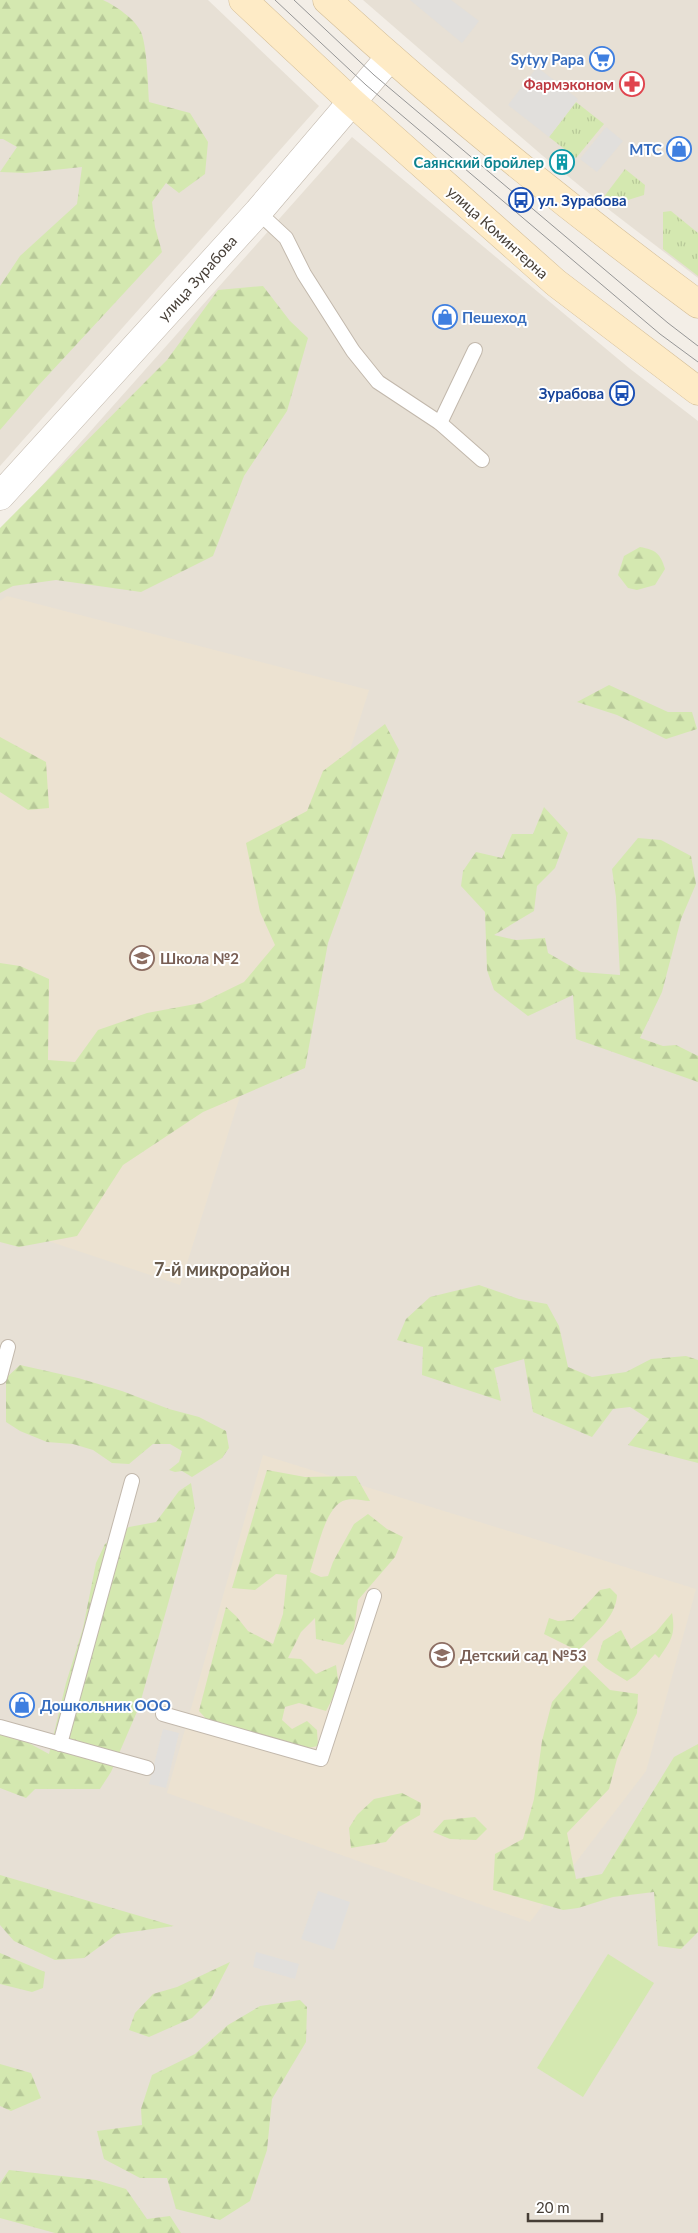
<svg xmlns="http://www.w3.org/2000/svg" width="698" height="2233" viewBox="0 0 698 2233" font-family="Lato,sans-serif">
  <defs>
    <pattern id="grass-tufts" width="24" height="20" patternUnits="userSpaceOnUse" patternTransform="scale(1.25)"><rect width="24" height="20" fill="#d4e8b0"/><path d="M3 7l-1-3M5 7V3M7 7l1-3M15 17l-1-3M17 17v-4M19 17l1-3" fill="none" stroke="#b7c898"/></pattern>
    <pattern id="forest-firs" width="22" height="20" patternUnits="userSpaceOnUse" patternTransform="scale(1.25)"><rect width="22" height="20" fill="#d4e8b0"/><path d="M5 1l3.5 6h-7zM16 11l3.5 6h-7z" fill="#b7c898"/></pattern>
  </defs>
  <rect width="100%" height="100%" fill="#f3eee7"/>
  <g fill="#e7e0d5">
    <path d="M 0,0 L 208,0 L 319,106 L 0,466 Z"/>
    <path d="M 363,0 L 698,0 L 698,278 L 612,212 L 543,156 Z"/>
    <path d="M 352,137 L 629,368 L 698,421 L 698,2233 L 0,2233 L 0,533 Z"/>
  </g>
  <g fill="#ece2d1">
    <path d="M 7,596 L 369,690 L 180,1285 L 0,1225 L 0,601 Z"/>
    <path d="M 263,1455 L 696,1589 L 646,1771 L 530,1922 L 167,1793 Z"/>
  </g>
  <g fill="url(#grass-tufts)">
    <path d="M 576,102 L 604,124 L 576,158 L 549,137 Z"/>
    <path d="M 625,169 L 645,185 L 644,195 L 612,205 L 603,198 Z"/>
    <path d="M 671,211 L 698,233 L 698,276 L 663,249 L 663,212 Z"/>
  </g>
  <g fill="url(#forest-firs)">
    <path d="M 0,0 L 103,0 C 116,6 135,19 141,32 C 147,46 148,85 149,102 L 190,113 L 208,142 L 205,174 L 179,193 L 166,183 L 152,202 L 155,227 L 162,252 L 38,386 L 0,430 L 0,286 L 20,256 L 77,204 L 82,167 L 26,173 L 0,172 L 17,147 L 3,139 L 0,139 Z"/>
    <path d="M 263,286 L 290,321 L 308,338 L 287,411 L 244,476 L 213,556 L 141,592 L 56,580 L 13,586 L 0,593 L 0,528 L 167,360 L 218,290 Z"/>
    <path d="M 640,547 C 656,550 660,553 665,569 L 655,585 L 637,590 L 628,588 L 618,575 L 624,556 Z"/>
    <path d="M 609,685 L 668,712 L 692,712 L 697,729 L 666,739 L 617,715 L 577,702 Z"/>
    <path d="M 385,724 L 399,750 L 328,943 L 305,1068 L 203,1112 L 123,1165 L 77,1236 L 19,1247 L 0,1242 L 0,963 L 20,966 L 49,979 L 48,1060 L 75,1062 L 98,1030 L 147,1013 L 201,1003 L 244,982 L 275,945 L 260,912 L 246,843 L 307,811 L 323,771 Z"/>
    <path d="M 0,737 L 46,762 L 49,808 L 28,810 L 0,792 Z"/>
    <path d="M 544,807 L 568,833 L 555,868 L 537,886 L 534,911 L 494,935 L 516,940 L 545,938 L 548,953 L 581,972 L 620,975 L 616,897 L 612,869 L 638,838 L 661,840 L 691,856 L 696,884 L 681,919 L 662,992 L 640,1038 L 663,1046 L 676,1045 L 698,1056 L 698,1082 L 576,1039 L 573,995 L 528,1016 L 494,990 L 487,970 L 485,912 L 461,886 L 463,871 L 476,852 L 502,858 L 512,834 L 533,834 Z"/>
    <path d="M 479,1285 L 519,1299 L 547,1304 L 559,1326 L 568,1367 L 592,1377 L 626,1372 L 651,1359 L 686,1356 L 698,1360 L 698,1463 L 628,1445 L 649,1419 L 630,1407 L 613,1409 L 592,1437 L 533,1412 L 524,1359 L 494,1368 L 501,1401 L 422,1375 L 423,1347 L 397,1340 L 406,1319 L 430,1297 Z"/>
    <path d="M 20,1365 L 78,1378 L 122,1391 L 169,1409 L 199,1417 L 226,1431 L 229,1448 L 222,1458 L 192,1477 L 182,1471 L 175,1472 L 169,1470 L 179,1462 L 182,1451 L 170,1444 L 153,1444 L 129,1464 L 112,1463 L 93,1450 L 73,1444 L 47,1442 L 20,1431 L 6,1422 L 6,1378 Z"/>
    <path d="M 267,1470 L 305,1477 L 356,1476 L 370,1501 C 363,1501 353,1498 346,1500 C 325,1504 317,1553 310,1572 L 321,1577 L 328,1576 L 333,1562 L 354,1524 L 368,1514 L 387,1529 L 403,1537 L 395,1557 L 358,1600 L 354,1629 L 343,1645 L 316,1639 L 315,1618 L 301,1632 L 288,1658 L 301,1659 L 316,1674 L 336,1665 L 339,1686 L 326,1711 L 299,1703 L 285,1707 L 282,1720 L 292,1729 L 307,1721 L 317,1730 L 318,1746 L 277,1754 L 222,1736 L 199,1711 L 226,1607 L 236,1616 L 248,1631 L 273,1644 L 283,1614 L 287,1575 L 276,1574 L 255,1590 L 232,1588 Z"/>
    <path d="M 191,1483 L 195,1508 L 139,1707 L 111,1772 L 100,1789 L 35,1789 L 26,1798 L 0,1788 L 0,1733 L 14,1735 L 49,1754 L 66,1683 L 83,1628 L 96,1563 L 105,1544 L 129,1527 L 156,1522 L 179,1491 Z"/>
    <path d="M 610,1588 L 617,1595 C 616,1618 593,1635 578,1651 L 544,1634 L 549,1618 L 558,1621 L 572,1620 L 600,1590 Z"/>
    <path d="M 672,1613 C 676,1635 671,1640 659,1658 L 655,1654 L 636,1675 L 627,1681 L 606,1668 L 597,1660 L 603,1641 L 621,1630 L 631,1649 L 656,1632 Z"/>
    <path d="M 584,1665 L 610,1690 L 638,1694 L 637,1713 L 617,1759 L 609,1789 L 567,1833 L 576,1879 L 602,1874 L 674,1757 L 698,1744 L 698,1932 L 681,1949 L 658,1946 L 654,1892 L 613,1897 L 578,1908 L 563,1910 L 493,1890 L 495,1854 L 523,1839 L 534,1799 L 542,1741 L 552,1702 Z"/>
    <path d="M 402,1793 L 421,1803 L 420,1815 L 399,1827 L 386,1842 L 351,1848 L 349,1828 L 357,1815 L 374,1799 Z"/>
    <path d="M 475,1817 L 487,1829 L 476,1840 L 450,1839 L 433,1832 L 444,1820 Z"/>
    <path d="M 0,1875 L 174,1926 L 117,1934 L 84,1958 L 55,1960 L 14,1941 L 0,1925 Z"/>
    <path d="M 0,1953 L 45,1972 L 43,1988 L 32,1992 L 0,1984 Z"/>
    <path d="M 230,1962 L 211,1999 L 192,2018 L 149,2037 L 129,2030 L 135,2013 L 153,1994 L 177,1987 Z"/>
    <path d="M 300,2000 L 307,2007 L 306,2042 L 272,2099 L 267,2150 L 250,2201 L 220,2220 L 176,2209 L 167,2178 L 140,2178 L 104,2159 L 97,2131 L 142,2125 L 141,2109 L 152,2075 L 195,2054 L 228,2025 L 260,2006 Z"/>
    <path d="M 0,2064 L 31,2073 L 41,2098 L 11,2111 L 0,2106 Z"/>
    <path d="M 9,2170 L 96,2180 L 126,2189 L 147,2219 L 170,2216 L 181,2233 L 55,2233 L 0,2218 L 0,2183 Z"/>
  </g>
  <path fill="#d4e8b0" d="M 608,1954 L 654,1983 L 583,2097 L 537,2068 Z"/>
  <g fill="#e1dfdc">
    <path d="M 410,0 L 451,0 L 479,21 L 462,43 Z"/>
    <path d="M 537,67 L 578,99 L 549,137 L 508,105 Z"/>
    <path d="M 606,127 L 623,141 L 597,172 L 580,159 Z"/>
    <path d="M 163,1729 L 179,1733 L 166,1788 L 149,1784 Z"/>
    <path d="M 318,1891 L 350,1902 L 334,1950 L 301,1939 Z"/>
    <path d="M 256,1952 L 299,1964 L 295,1979 L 253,1967 Z"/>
  </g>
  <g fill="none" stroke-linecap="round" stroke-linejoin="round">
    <defs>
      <g id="lane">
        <path d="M 258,212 L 286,238 L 304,274 L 353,351 L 378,382 L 440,423 L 482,460"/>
        <path d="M 440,423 L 475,350"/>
        <path d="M 0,1377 L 8,1347"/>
        <path d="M 163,1714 L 321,1759 L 374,1596"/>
        <path d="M 0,1727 L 147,1768"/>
        <path d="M 60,1744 L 132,1481"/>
      </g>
      <path id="street" d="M 0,496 L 258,212 L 390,57"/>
      <g id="secondary">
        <path d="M 243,0 L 352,102 L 556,283 L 698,391"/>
        <path d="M 327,0 C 445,108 569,209 698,304"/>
      </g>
    </defs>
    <use href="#lane" stroke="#c2b8ac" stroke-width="16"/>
    <use href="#street" stroke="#c2b8ac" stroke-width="29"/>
    <use href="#secondary" stroke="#d3bd97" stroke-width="29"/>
    <use href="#lane" stroke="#fff" stroke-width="14"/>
    <use href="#street" stroke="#fff" stroke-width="28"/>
    <use href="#secondary" stroke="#feebc6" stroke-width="28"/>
    <g stroke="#969696" stroke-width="1">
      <path d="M 275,0 L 366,85 L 660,334 L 698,362"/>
      <path d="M 294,0 L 374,75 L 668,323 L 698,346"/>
    </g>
  </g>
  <defs>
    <symbol id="supermarket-ring" viewBox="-11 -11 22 22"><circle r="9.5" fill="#fff" stroke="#3f7fe0" stroke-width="1.5"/><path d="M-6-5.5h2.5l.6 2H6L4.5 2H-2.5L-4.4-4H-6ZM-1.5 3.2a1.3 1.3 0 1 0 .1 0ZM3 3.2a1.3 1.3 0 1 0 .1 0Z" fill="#3f7fe0"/></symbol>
    <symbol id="pharmacy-ring" viewBox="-11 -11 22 22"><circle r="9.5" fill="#fff" stroke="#e0444e" stroke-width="1.5"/><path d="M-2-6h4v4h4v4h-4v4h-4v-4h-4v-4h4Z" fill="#e0444e"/></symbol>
    <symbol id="shop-ring" viewBox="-11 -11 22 22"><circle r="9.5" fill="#fff" stroke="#3f7fe0" stroke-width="1.5"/><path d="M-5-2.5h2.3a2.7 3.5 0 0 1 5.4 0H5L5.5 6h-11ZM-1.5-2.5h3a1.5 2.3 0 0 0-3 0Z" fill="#3f7fe0"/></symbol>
    <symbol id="building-ring" viewBox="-11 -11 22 22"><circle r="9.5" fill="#fff" stroke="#0f9aa8" stroke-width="1.5"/><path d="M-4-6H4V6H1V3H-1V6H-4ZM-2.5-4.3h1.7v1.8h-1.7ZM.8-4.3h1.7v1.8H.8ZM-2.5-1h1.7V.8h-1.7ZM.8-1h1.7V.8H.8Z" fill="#0f9aa8"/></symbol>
    <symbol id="bus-ring" viewBox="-11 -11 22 22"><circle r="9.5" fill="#fff" stroke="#1a4fb4" stroke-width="1.5"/><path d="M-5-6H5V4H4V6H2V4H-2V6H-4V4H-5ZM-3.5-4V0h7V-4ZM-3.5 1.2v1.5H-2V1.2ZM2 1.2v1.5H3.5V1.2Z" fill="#1a4fb4"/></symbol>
    <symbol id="school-ring" viewBox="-11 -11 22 22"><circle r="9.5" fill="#fff" stroke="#8d6e63" stroke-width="1.5"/><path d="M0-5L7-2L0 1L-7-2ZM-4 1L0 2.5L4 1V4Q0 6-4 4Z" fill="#8d6e63"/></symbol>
  </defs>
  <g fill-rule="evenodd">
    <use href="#supermarket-ring" x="588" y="45" width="28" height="28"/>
    <use href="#pharmacy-ring" x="618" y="70" width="28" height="28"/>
    <use href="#shop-ring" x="665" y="135" width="28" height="28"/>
    <use href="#building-ring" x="548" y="148" width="28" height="28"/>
    <use href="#bus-ring" x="507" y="186" width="28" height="28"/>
    <use href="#shop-ring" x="431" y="303" width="28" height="28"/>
    <use href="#bus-ring" x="608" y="379" width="28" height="28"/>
    <use href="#school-ring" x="128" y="944" width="28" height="28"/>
    <use href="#school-ring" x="428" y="1641" width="28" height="28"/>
    <use href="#shop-ring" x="8" y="1691" width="28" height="28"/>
  </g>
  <g text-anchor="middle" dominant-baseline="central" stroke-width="4" stroke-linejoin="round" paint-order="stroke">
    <g font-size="15" font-weight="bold" fill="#366cbe" stroke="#fff" text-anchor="end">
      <text x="584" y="59">Sytyy Papa</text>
      <text x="662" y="149">МТС</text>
      <text x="462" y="317" text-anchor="start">Пешеход</text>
      <text x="40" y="1705" text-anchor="start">Дошкольник ООО</text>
    </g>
    <g font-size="15" font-weight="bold" fill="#be3a42" stroke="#fff" text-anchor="end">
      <text x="614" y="84">Фармэконом</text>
    </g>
    <g font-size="15" font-weight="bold" fill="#0d838f" stroke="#fff" text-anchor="end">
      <text x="544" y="162">Саянский бройлер</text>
    </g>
    <g font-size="15" font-weight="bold" fill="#164399" stroke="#fff" text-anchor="start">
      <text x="538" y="200">ул. Зурабова</text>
      <text x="604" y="393" text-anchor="end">Зурабова</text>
    </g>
    <g font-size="15" fill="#463e36" stroke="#fff">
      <text transform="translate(498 232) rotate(42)">улица Коминтерна</text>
      <text transform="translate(197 278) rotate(-48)">улица Зурабова</text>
    </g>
    <g font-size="15" font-weight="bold" fill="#785e54" stroke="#fff" text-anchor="start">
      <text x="160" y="958">Школа №2</text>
      <text x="460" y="1655">Детский сад №53</text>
    </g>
    <g font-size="18" font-weight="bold" fill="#695b4d" stroke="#fff">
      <text x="222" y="1269">7-й микрорайон</text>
    </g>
  </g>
  <path d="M528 2213v8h74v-8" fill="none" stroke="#463e36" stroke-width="2.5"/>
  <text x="536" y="2213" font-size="15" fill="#463e36" stroke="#ffffff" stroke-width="4" paint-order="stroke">20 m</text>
</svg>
